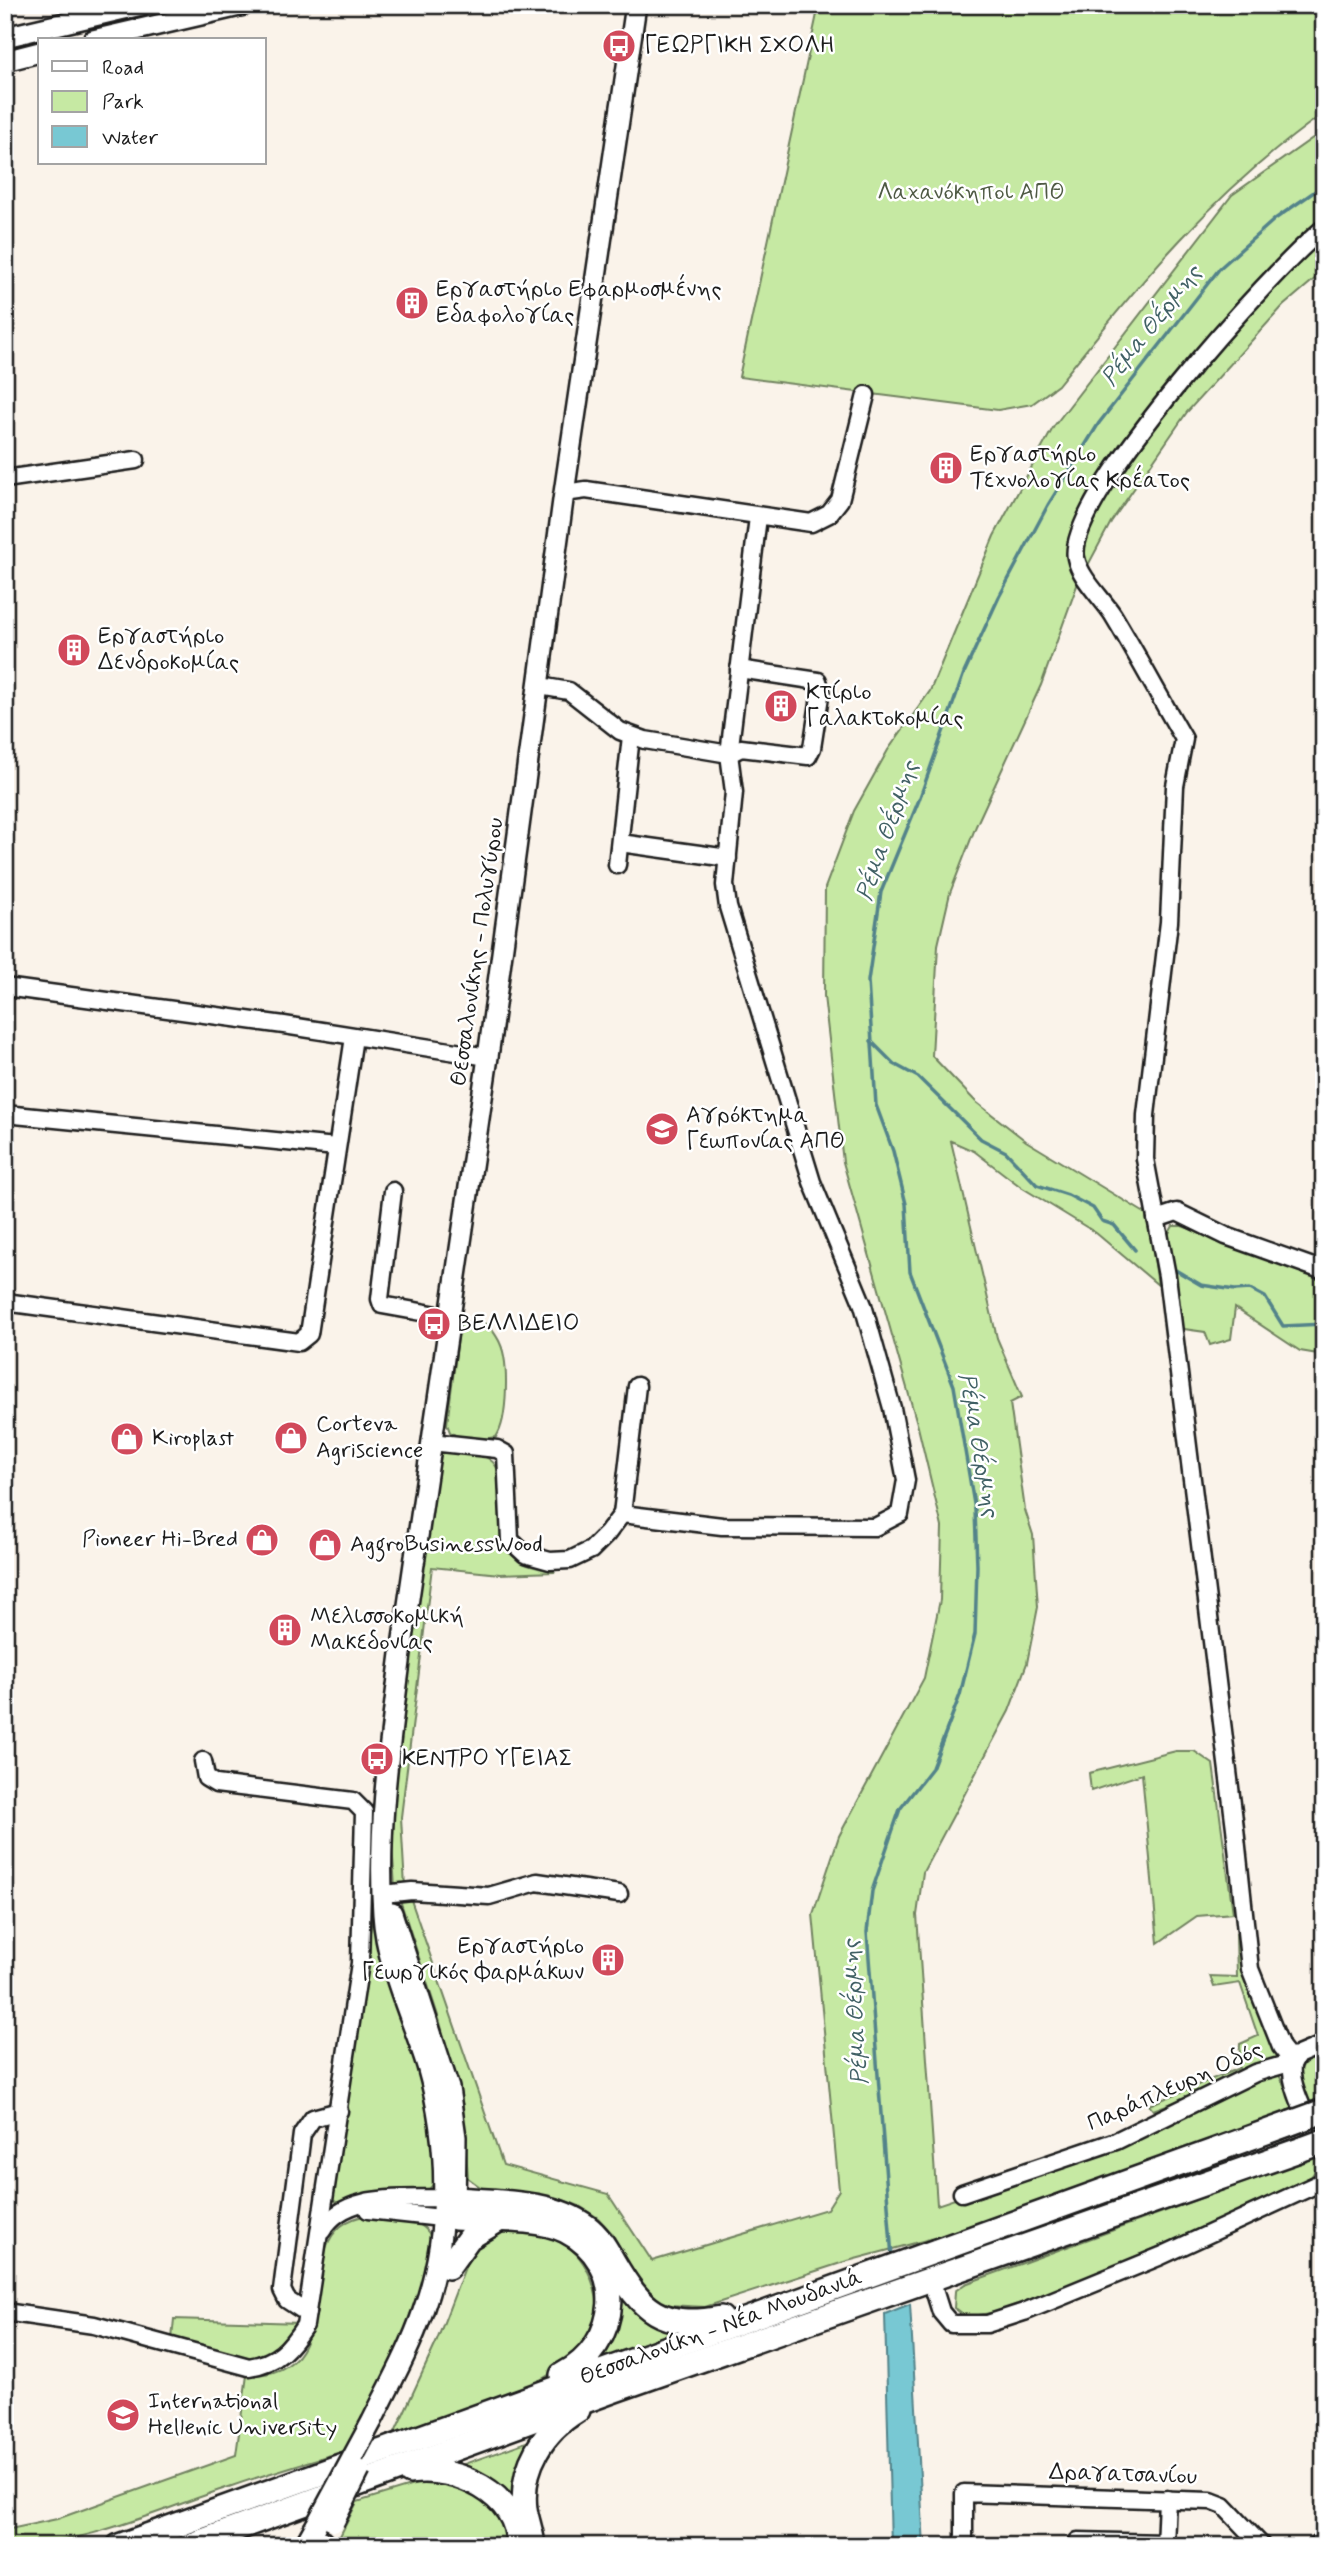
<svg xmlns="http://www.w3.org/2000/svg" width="1329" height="2551" viewBox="0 0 1329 2551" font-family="Mynerve,sans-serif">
  <rect width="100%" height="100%" fill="#faf3ea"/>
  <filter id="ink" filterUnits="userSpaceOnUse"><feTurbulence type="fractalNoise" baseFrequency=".0143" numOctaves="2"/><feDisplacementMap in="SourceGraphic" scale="14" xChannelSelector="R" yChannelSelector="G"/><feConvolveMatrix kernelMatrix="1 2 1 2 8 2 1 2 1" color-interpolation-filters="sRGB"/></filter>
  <g filter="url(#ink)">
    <g fill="#c6e9a3" stroke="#718260" stroke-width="2">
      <path d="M 819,5 L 1324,5 L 1324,113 C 1214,191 1141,281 1058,385 L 1032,404 L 998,410 L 739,377 Z"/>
      <path d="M 1324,130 L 1324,224 L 1132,436 L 1084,506 L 1073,533 L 1070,550 L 1080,577 L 1041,685 L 976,826 L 950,893 L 938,945 L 932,1056 L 976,1102 L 1026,1141 L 1148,1215 L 1158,1285 L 1096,1233 L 1021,1187 L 974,1151 L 951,1141 L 997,1338 L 1022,1397 L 1010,1403 L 1025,1510 L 1033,1535 L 1038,1607 L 1027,1663 L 1009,1711 L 923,1872 L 917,1915 L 937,2205 L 1113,2146 L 1220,2095 L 1278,2073 L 1296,2109 L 945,2235 L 844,2262 L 705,2307 L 668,2305 L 652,2296 L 641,2286 L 612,2233 L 598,2218 L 579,2206 L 561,2199 L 483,2189 L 468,2178 L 463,2106 L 439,2019 L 400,1900 L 411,1900 L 503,2165 L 608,2194 L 652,2261 L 827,2209 L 839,2190 L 813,1914 L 839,1836 L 924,1678 L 940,1600 L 942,1527 L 918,1427 L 843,1162 L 824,996 L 825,888 L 854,811 L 888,750 L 930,691 L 994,536 L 1054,426 L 1232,195 Z"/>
      <path d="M 1324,232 L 1324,271 L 1283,306 L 1187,412 L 1111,522 L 1086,569 L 1079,553 L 1090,514 L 1181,386 Z"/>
      <path d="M 1173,1226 L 1182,1226 L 1324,1277 L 1324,1355 L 1300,1351 L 1235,1308 L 1231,1339 L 1210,1345 L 1205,1332 L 1177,1328 L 1161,1247 Z"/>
      <path d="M 460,1322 L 488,1324 C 492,1330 497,1336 500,1343 C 509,1362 508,1420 496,1437 C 479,1441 465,1441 450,1432 L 447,1424 Z"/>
      <path d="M 446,1451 C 460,1452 478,1451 489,1459 C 517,1477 480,1539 523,1563 C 532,1568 545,1569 555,1572 L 500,1574 L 432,1567 L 401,1817 L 405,1887 L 395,1887 L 390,1816 L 420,1566 L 439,1455 Z"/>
      <path d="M 1176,1751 L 1194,1751 L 1213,1764 L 1233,1913 L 1197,1916 L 1158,1943 L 1142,1774 L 1091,1791 L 1089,1773 Z"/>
      <path d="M 374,1903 L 423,2071 L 437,2180 L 425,2194 L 340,2204 L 333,2200 Z"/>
      <path d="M 1236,1934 L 1241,1935 L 1254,2000 L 1278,2057 L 1197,2094 L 1153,2110 L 1149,2105 L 1239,2068 L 1240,2044 L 1258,2036 L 1240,1983 L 1214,1987 L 1210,1976 L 1237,1977 Z"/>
      <path d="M 1324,2052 L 1324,2097 L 1307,2103 C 1299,2075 1292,2064 1324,2052 Z"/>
      <path d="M 1317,2156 L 1317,2168 L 1311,2177 L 1280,2194 L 1091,2276 L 997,2312 L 966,2317 L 954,2308 L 955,2291 L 965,2284 Z"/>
      <path d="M 373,2215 C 393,2218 427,2217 432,2241 L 424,2295 L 352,2449 C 309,2461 266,2474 223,2489 C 152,2513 82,2546 5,2546 L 5,2530 L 57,2519 L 236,2455 L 247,2375 C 360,2378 276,2220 373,2215 Z"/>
      <path d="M 524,2229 C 561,2240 582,2247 594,2287 C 623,2378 453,2414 394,2434 L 436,2343 L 472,2249 L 491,2234 Z"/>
      <path d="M 611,2279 L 661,2327 L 688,2333 L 590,2368 Z"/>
      <path d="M 174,2319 L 300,2323 L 279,2348 L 251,2361 L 172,2339 Z"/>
      <path d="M 549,2434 L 517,2518 L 447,2470 Z"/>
      <path d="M 430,2480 L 487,2496 L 515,2546 L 335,2546 L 357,2502 Z"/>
    </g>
    <path fill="#78c8d3" stroke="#53838a" stroke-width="2" d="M 910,2304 L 924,2546 L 891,2546 L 885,2314 Z"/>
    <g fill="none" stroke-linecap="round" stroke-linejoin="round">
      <g stroke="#53838a" stroke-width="3.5">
        <path d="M 871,1041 L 894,1064 L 918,1077 L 981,1139 L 1006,1152 L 1037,1185 L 1068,1195 L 1093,1208 L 1102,1221 L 1114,1225 L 1135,1250"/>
        <path d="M 1172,1268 L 1201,1285 L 1235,1290 L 1250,1289 L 1265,1297 L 1283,1326 L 1324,1324"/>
        <path d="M 892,2257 L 867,1932 L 872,1891 L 900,1809 L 932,1768 L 960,1695 L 975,1634 L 977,1566 L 975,1510 L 954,1386 L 910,1272 L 906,1204 L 893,1151 L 876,1105 L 868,981 L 881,892 L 919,800 L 964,673 L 999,597 L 1048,505 L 1099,423 L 1220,268 L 1275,219 L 1324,185"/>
      </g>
      <defs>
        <g id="minor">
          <path d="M 5,479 L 136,460"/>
          <path d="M 564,493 L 586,490 L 811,523 L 829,514 L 840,500 L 866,395"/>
          <path d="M 540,686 L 569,691 L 620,731 L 645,740 L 729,754 L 741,748 L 808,756 L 812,748 L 821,690 L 818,681 L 739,669"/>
          <path d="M 620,843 L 728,858"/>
          <path d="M 617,865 L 631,736"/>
          <path d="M 5,987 L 284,1025 L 488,1057"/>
          <path d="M 5,1114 L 336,1147"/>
          <path d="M 393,1191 L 380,1299 L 382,1305 L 449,1317"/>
          <path d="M 1156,1219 L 1177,1212 L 1226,1236 L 1324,1271"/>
          <path d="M 5,1302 L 299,1342 L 309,1334 L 354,1037"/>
          <path d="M 431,1442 L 497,1449 L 506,1454 L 510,1540 L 525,1554 L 550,1561 L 570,1560 L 591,1550 L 607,1534 L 622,1514 L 637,1386"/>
          <path d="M 622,1514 L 722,1526 L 875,1527 L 900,1514 L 906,1480 L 892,1408 L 863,1305 L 812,1182 L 728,907 L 725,885 L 734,792 L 729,754 L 758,517"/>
          <path d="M 383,1894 L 412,1891 L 489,1896 L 537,1882 L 619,1894"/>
          <path d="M 1293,2062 L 1281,2047 L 1250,1969 L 1235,1828 L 1167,1276 L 1145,1159 L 1146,1115 L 1169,922 L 1175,786 L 1184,739 C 1160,698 1138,656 1113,615 C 1102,598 1080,578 1076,558 C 1064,500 1274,268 1324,228"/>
          <path d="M 1293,2062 C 1286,2082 1313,2131 1324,2149"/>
          <path d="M 962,2193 L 1116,2141 L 1255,2073 L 1293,2062 L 1298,2055 L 1324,2044"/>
          <path d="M 368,2210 L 441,2218"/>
          <path d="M 322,2231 C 345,2191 403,2200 442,2198"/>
          <path d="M 935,2293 L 941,2312 L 951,2324 L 987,2324 L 1024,2312 L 1161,2256 L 1324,2181"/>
          <path d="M 5,2312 L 94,2325 L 249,2367 C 278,2363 290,2348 305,2325 L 360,1963 L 364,1812 L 353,1801 L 216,1784 L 206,1778 L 203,1761"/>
          <path d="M 307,2313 L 287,2300 L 282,2290 L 302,2134 L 313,2118 L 339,2111"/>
          <path d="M 964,2546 L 964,2493 L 1211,2501 L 1224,2506 L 1262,2546"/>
          <path d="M 1077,2546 L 1078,2541 L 1165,2543"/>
          <path d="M 1165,2546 L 1167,2499"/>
          <path d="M 1315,2546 L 1324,2538"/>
        </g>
        <g id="major">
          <path d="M 5,37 L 141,5"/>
          <path d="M 93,40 L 244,5"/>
          <path d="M 5,61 L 40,52"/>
          <path d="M 392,1913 L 449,2088 L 456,2137 L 455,2213"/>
          <path d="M 372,2421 C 390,2385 410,2349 423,2311 C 451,2234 449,2144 427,2066 C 412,2017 386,1966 383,1914 C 377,1824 391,1735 402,1646 L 488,1057 L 564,493 L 636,5"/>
          <path d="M 304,2546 L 316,2525"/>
        </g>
        <g id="highway">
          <path d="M 457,2199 C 500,2203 551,2200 587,2227 C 599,2236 606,2249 613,2261 C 642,2311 661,2329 721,2318"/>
          <path d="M 455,2218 C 486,2220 538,2217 566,2231 C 629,2263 621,2345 562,2375"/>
          <path d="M 448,2267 L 469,2238 L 497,2221"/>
          <path d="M 410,2472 C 455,2465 519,2493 518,2546"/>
          <path d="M 119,2546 L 1291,2123"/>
          <path d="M 189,2546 L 615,2390 L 1305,2148"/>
          <path d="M 321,2546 L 321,2543"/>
          <path d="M 533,2546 C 532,2533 527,2521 525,2509 C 520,2467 543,2431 578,2410"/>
        </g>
      </defs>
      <use href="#minor" stroke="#1c1c1c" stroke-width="21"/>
      <use href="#major" stroke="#1c1c1c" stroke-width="24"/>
      <use href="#highway" stroke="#1c1c1c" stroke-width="28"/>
      <use href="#minor" stroke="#fff" stroke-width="16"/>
      <use href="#major" stroke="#fff" stroke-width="19"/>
      <use href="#highway" stroke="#fff" stroke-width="23"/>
      <defs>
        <g id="major-bridge">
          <path d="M 334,2522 L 360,2470"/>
          <path d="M 316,2525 L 372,2421"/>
        </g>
        <g id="highway-bridge">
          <path d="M 1291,2123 L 1321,2112"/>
          <path d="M 1305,2148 L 1324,2141"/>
        </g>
      </defs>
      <use href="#major-bridge" stroke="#1c1c1c" stroke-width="24" stroke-linecap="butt"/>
      <use href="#highway-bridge" stroke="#1c1c1c" stroke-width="28" stroke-linecap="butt"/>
      <use href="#major-bridge" stroke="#fff" stroke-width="19"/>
      <use href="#highway-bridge" stroke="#fff" stroke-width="23"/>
    </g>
  </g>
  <defs>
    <symbol id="bus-disc" viewBox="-11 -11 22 22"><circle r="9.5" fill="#d1495b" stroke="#fff"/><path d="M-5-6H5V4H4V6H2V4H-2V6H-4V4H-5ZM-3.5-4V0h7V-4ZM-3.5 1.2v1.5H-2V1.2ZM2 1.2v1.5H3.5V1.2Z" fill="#fff"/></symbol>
    <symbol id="building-disc" viewBox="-11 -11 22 22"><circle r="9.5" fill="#d1495b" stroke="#fff"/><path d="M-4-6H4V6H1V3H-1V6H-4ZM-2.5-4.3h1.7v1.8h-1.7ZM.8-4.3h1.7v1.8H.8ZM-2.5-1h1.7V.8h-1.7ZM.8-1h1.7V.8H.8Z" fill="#fff"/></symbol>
    <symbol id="university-disc" viewBox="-11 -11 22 22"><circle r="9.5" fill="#d1495b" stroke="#fff"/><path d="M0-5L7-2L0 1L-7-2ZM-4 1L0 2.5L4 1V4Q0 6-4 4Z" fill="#fff"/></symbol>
    <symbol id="shop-disc" viewBox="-11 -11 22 22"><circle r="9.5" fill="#d1495b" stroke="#fff"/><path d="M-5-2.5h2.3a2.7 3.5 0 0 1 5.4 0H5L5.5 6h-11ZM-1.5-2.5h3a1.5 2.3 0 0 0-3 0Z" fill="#fff"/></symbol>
  </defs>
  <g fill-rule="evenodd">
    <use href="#bus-disc" x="600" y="27" width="38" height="38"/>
    <use href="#building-disc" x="393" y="284" width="38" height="38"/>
    <use href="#building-disc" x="927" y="449" width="38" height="38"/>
    <use href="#building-disc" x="55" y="631" width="38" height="38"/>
    <use href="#building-disc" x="762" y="687" width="38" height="38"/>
    <use href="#university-disc" x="643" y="1110" width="38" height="38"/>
    <use href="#bus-disc" x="415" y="1305" width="38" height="38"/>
    <use href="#shop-disc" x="272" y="1419" width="38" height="38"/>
    <use href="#shop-disc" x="108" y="1420" width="38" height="38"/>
    <use href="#shop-disc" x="243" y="1521" width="38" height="38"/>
    <use href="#shop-disc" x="306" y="1526" width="38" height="38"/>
    <use href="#building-disc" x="266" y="1611" width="38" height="38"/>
    <use href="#bus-disc" x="358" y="1740" width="38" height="38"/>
    <use href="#building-disc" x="589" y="1941" width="38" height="38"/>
    <use href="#university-disc" x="104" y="2396" width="38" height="38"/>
  </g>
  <g text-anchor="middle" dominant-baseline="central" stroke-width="5" stroke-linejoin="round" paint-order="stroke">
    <g font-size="23" fill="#1c1c1c" stroke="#fff" text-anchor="start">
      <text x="644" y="46">ΓΕΩΡΓΙΚΗ ΣΧΟΛΗ</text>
      <text x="436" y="290">Εργαστήριο Εφαρμοσμένης<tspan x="436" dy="26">Εδαφολογίας</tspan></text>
      <text x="970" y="455">Εργαστήριο<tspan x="970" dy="26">Τεχνολογίας Κρέατος</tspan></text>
      <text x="98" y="637">Εργαστήριο<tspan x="98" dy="26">Δενδροκομίας</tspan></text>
      <text x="806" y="693">Κτίριο<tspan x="806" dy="26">Γαλακτοκομίας</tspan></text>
      <text x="686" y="1116">Αγρόκτημα<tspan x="686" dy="26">Γεωπονίας ΑΠΘ</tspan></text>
      <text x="458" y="1324">ΒΕΛΛΙΔΕΙΟ</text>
      <text x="316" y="1425">Corteva<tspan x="316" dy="26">Agriscience</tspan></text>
      <text x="152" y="1439">Kiroplast</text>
      <text x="238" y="1540" text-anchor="end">Pioneer Hi-Bred</text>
      <text x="350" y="1545">AggroBusinessWood</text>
      <text x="310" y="1617">Μελισσοκομική<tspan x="310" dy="26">Μακεδονίας</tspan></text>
      <text x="402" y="1759">ΚΕΝΤΡΟ ΥΓΕΙΑΣ</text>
      <text x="584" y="1947" text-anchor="end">Εργαστήριο<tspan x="584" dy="26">Γεωργικός Φαρμάκων</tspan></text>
      <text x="148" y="2402">International<tspan x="148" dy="26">Hellenic University</tspan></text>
    </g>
    <g font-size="23" fill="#4f5a44" stroke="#fff">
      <text x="971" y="193">Λαχανόκηποι ΑΠΘ</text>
    </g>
    <g font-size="23" fill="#1c1c1c" stroke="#fff">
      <text transform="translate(478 952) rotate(-82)">Θεσσαλονίκης - Πολυγύρου</text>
      <text transform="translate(1175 2087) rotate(-24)">Παράπλευρη Οδός</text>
      <text transform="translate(721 2328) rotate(-20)">Θεσσαλονίκη - Νέα Μουδανιά</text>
      <text transform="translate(1123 2475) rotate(2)">Δραγατσανίου</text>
    </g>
    <g font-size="24" font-style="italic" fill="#416165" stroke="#fff">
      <text transform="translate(1152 326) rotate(-52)">Ρέμα Θέρμης</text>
      <text transform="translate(888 831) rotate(-71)">Ρέμα Θέρμης</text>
      <text transform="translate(978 1445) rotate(80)">Ρέμα Θέρμης</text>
      <text transform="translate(856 2012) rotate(-94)">Ρέμα Θέρμης</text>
    </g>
  </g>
  <rect width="1329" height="2551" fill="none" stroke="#fff" stroke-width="28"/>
  <rect x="14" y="14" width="1301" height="2523" fill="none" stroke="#1c1c1c" stroke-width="2.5" filter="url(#ink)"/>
  <rect x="38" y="38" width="228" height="126" fill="#ffffff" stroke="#a4a4a4" stroke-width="2"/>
  <rect x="52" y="61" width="35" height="10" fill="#ffffff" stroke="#a4a4a4" stroke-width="2"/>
  <text x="102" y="74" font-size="21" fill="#1c1c1c">Road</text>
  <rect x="52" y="91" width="35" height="21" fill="#c6e9a3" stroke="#a4a4a4" stroke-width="2"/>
  <text x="102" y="108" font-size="21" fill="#1c1c1c">Park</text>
  <rect x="52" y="126" width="35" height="21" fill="#78c8d3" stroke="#a4a4a4" stroke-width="2"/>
  <text x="102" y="144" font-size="21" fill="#1c1c1c">Water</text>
</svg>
